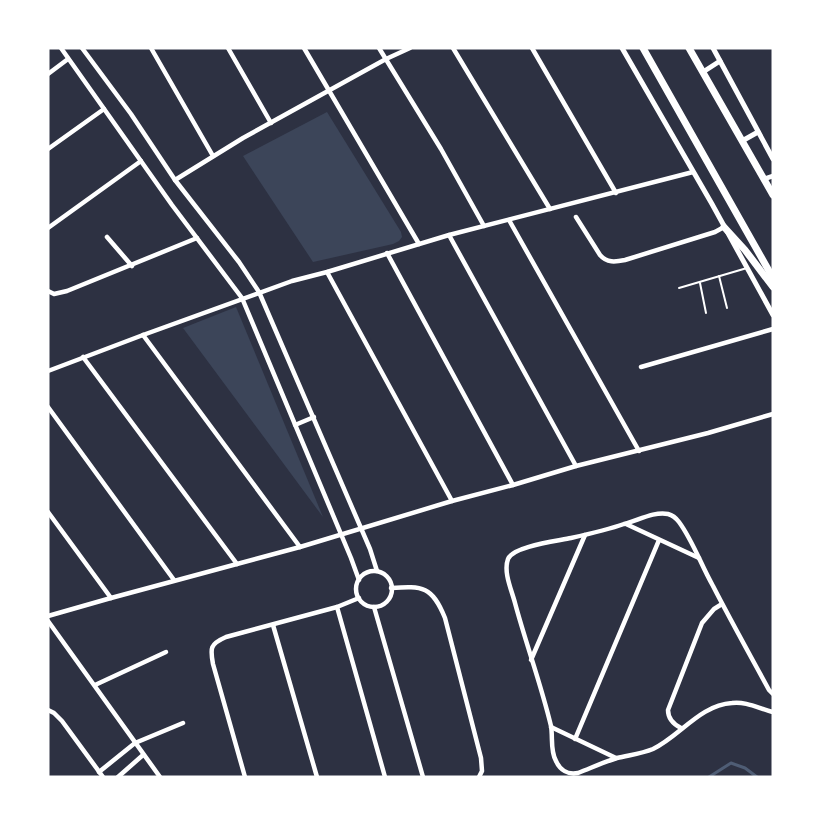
<svg xmlns="http://www.w3.org/2000/svg" width="821" height="825" viewBox="0 0 821 825" font-family="Signika,sans-serif">
  <rect width="100%" height="100%" fill="#2d3142"/>
  <g fill="#3c4559">
    <path d="M 327,112 L 401,232 L 402,237 L 399,241 L 393,244 L 313,262 L 243,156 Z"/>
    <path d="M 236,307 L 323,517 L 183,328 Z"/>
  </g>
  <g fill="none" stroke-linecap="round" stroke-linejoin="round">
    <path stroke="#4f5d75" stroke-width="3" d="M 709,777 L 731,763 L 745,768 L 757,777"/>
    <g stroke="#fff" stroke-width="2">
      <path d="M 719,276 L 727,308"/>
      <path d="M 700,283 L 706,313"/>
      <path d="M 679,288 L 747,268"/>
    </g>
    <g stroke="#fff" stroke-width="4.5">
      <path d="M 61,48 L 172,205 L 242,298 L 351,558 L 359,580"/>
      <path d="M 82,48 L 131,114 L 175,180 L 239,262 L 259,292 L 370,549 L 377,571"/>
      <path d="M 151,48 L 213,156"/>
      <path d="M 228,48 L 271,123"/>
      <path d="M 304,48 L 419,244"/>
      <path d="M 379,48 L 441,149 L 484,226"/>
      <path d="M 453,48 L 550,209"/>
      <path d="M 532,48 L 616,193"/>
      <path d="M 48,74 L 68,59"/>
      <path d="M 48,149 L 104,109"/>
      <path d="M 764,179 L 773,176"/>
      <path d="M 175,180 L 243,138 L 386,59 L 410,48"/>
      <path d="M 576,217 L 600,255 C 607,263 615,262 625,260 L 715,232 L 724,227"/>
      <path d="M 509,220 L 639,451"/>
      <path d="M 48,228 L 141,161"/>
      <path d="M 449,235 L 576,466"/>
      <path d="M 107,237 L 132,266"/>
      <path d="M 387,253 L 513,485"/>
      <path d="M 327,272 L 452,501"/>
      <path d="M 48,291 L 54,294 L 67,291 L 197,238"/>
      <path d="M 143,335 L 300,547"/>
      <path d="M 83,357 L 237,564"/>
      <path d="M 641,367 L 773,329"/>
      <path d="M 48,371 L 143,335 L 292,281 L 327,272 L 449,235 L 693,172"/>
      <path d="M 48,407 L 174,580"/>
      <path d="M 295,425 L 314,417"/>
      <path d="M 48,512 L 111,598"/>
      <path d="M 626,524 L 699,558"/>
      <circle cx="374" cy="589" r="18"/>
      <path d="M 391,588 C 423,586 432,586 445,618 L 481,758 L 482,771 L 479,777"/>
      <path d="M 337,607 L 385,777"/>
      <path d="M 374,607 L 423,777"/>
      <path d="M 48,616 L 111,598 L 300,547 L 452,501 L 513,485 L 576,466 L 708,433 L 773,414"/>
      <path d="M 48,621 L 160,777"/>
      <path d="M 273,625 L 317,777"/>
      <path d="M 531,660 L 585,535"/>
      <path d="M 95,685 L 166,652"/>
      <path d="M 773,694 L 769,690 C 750,655 731,621 713,586 C 701,565 693,541 679,522 C 676,518 672,515 668,514 C 654,511 637,521 624,524 C 607,530 589,534 571,538 C 558,541 513,546 508,559 C 503,572 512,591 515,603 C 526,644 541,684 551,726 C 553,737 550,751 556,761 C 560,770 568,775 578,773 C 591,768 604,762 617,758 C 629,755 641,754 653,749 C 680,736 700,705 732,703 C 746,701 760,709 773,712"/>
      <path d="M 48,710 L 54,713 L 62,721 L 103,777"/>
      <path d="M 551,727 L 616,758"/>
      <path d="M 681,728 C 673,724 668,719 668,710 L 702,623 L 714,609 L 722,604"/>
      <path d="M 575,739 L 659,540"/>
      <path d="M 99,772 L 135,743 L 183,723"/>
      <path d="M 118,777 L 143,755"/>
      <path d="M 245,777 L 213,664 C 210,648 210,644 226,637 L 337,607 L 359,598"/>
    </g>
    <g stroke="#fff" stroke-width="5">
      <path d="M 622,48 L 712,204 L 773,315"/>
      <path d="M 713,48 L 773,159"/>
      <path d="M 703,72 L 720,61"/>
      <path d="M 742,141 L 758,132"/>
    </g>
    <g stroke="#fff" stroke-width="7">
      <path d="M 643,48 L 773,278"/>
      <path d="M 689,48 L 773,195"/>
      <path d="M 724,227 L 745,250 L 773,287"/>
    </g>
  </g>
  <rect width="821" height="825" fill="none" stroke="#ffffff" stroke-width="99"/>
</svg>
